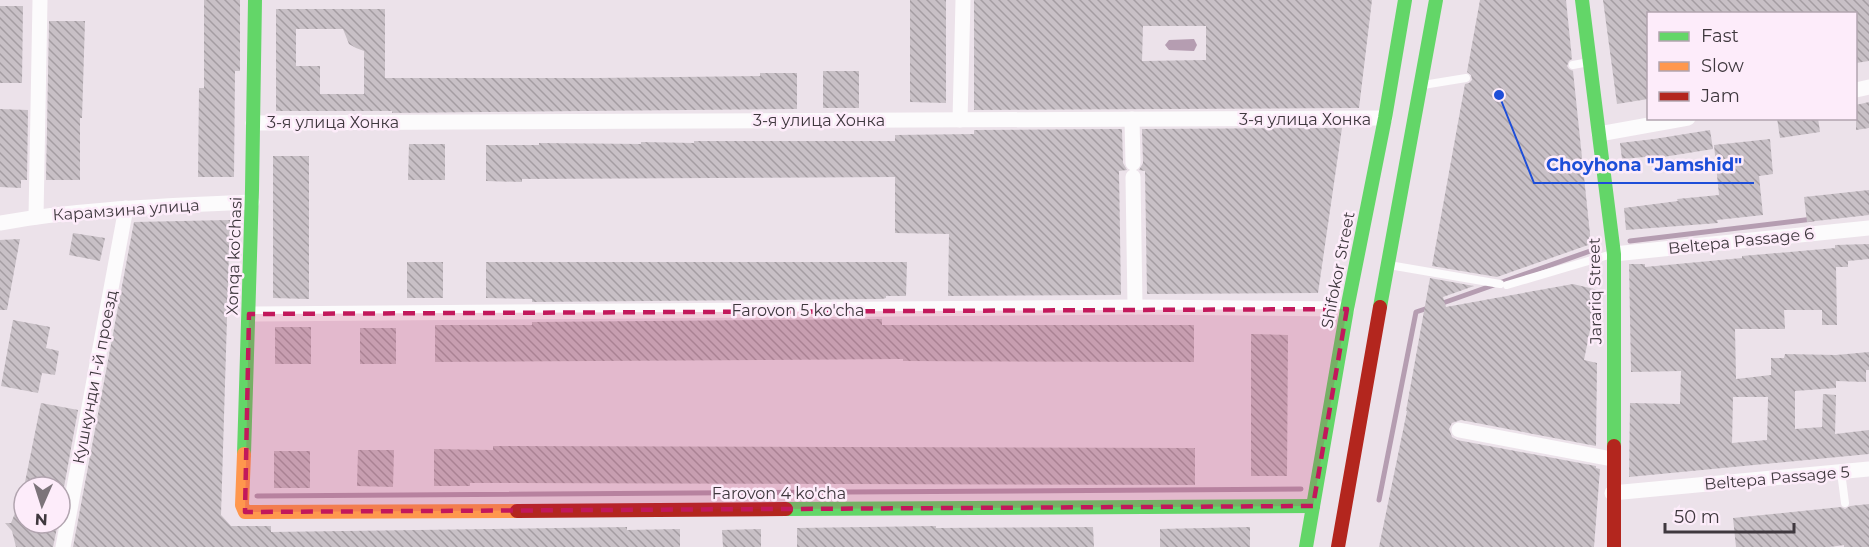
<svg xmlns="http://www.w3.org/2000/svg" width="1869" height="547" viewBox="0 0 1869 547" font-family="Montserrat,sans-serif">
  <defs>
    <pattern id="building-back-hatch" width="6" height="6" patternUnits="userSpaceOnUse" patternTransform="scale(1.5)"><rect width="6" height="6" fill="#c8c0c6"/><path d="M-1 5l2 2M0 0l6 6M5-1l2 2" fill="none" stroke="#a49da2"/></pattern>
  </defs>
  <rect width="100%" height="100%" fill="#ece2ea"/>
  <path fill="#b59db1" d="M 1194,39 L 1197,45 L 1194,51 L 1169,50 L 1165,45 L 1169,40 Z"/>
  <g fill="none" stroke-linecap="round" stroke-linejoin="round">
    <g stroke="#b59db1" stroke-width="5">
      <path d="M 1630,241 L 1813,219"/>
      <path d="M 1440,304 L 1593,250"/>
      <path d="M 257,496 L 1301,489"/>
      <path d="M 1379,500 L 1416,312 L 1431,307"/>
    </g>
  </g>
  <g fill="url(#building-back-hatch)" fill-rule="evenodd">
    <path d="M 204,0 L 240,0 L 240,71 L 235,71 L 234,177 L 198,177 L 199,88 L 204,88 Z"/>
    <path d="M 910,0 L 946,0 L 946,103 L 910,102 Z"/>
    <path d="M 974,0 L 1372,0 L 1359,108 L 974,110 ZM 1143,26 L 1206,26 L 1206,60 L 1142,61 Z"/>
    <path d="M 1480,0 L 1566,0 L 1572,59 L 1569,61 L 1567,66 L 1569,69 L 1573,71 L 1591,244 L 1497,277 L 1432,266 L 1465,84 L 1469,83 L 1472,80 L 1471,75 L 1467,72 Z"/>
    <path d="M 1603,0 L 1869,0 L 1869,61 L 1856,63 L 1856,14 L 1648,14 L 1648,99 L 1617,104 Z"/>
    <path d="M 0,6 L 23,6 L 22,83 L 0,83 Z"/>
    <path d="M 276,9 L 385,9 L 385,78 L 597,78 L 760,76 L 760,73 L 797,73 L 797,109 L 392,113 L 392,111 L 276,111 ZM 296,29 L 343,29 L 349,44 L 356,48 L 364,51 L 364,94 L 320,94 L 320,66 L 296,66 Z"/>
    <path d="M 49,21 L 85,21 L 82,118 L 80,118 L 80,180 L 46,180 Z"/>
    <rect x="823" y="71" width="36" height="37"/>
    <path d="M 1869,102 L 1869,128 L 1856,130 L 1856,105 Z"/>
    <path d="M 0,109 L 28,110 L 27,180 L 21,180 L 21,188 L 0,187 Z"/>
    <path d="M 1777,118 L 1818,118 L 1820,132 L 1780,138 Z"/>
    <path d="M 1342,128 L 1318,293 L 1147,294 L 1145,171 L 1139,170 L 1143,163 L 1142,129 Z"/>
    <path d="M 1122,129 L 1123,163 L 1127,170 L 1119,171 L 1121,295 L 948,296 L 949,234 L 895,233 L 895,177 L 522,179 L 522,182 L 486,181 L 486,145 L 539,145 L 539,143 L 641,144 L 641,142 L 694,143 L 694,141 L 895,141 L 895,135 L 974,134 L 974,130 Z"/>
    <path d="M 1710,130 L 1713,149 L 1657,158 L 1656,156 L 1622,159 L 1620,143 L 1654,139 Z"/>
    <path d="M 1770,139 L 1773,174 L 1759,176 L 1763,215 L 1717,220 L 1718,223 L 1626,230 L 1624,208 L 1678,201 L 1677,199 L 1719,195 L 1714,145 Z"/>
    <path d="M 409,144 L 445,144 L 445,180 L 408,180 Z"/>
    <path d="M 273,156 L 309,156 L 309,299 L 273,298 Z"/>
    <path d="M 1869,190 L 1869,215 L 1807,222 L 1804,197 Z"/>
    <path d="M 230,220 L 221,515 L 231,526 L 271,526 L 271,532 L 627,527 L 627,530 L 680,529 L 680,547 L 73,547 L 134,222 Z"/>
    <path d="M 73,233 L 105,238 L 100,261 L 69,255 Z"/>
    <path d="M 20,239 L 7,310 L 0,310 L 0,240 Z"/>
    <path d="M 1869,244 L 1869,259 L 1848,261 L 1848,267 L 1836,267 L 1837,325 L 1822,325 L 1822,310 L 1784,310 L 1785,329 L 1735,329 L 1736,379 L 1771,375 L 1771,358 L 1784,358 L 1785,354 L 1836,355 L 1869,352 L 1869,370 L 1866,370 L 1866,382 L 1836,381 L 1836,388 L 1795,391 L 1795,429 L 1822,427 L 1823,394 L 1836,395 L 1835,434 L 1869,430 L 1869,454 L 1629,477 L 1630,403 L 1680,404 L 1681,371 L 1631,372 L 1629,264 L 1645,264 L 1645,267 L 1742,258 L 1742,256 L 1835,248 L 1835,245 ZM 1733,397 L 1768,397 L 1767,440 L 1732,443 Z"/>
    <rect x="407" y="262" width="36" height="36"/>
    <path d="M 486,262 L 907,262 L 906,296 L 886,296 L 886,298 L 882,299 L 532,302 L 532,299 L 486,298 Z"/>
    <path d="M 1430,278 L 1474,286 L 1443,297 L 1446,307 L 1573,284 L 1598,290 L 1584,360 L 1597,363 L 1596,446 L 1461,420 L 1452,423 L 1449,429 L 1452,437 L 1457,440 L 1596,466 L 1596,468 L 1600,469 L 1594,547 L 1379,547 L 1407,411 L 1406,411 Z"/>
    <path d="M 882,319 L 882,325 L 1194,325 L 1194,362 L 903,361 L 903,359 L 435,362 L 435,325 L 532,325 L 532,322 Z"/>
    <path d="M 13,320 L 50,327 L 46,348 L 59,351 L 55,375 L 42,373 L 38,393 L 1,386 Z"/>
    <rect x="275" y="327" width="36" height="37"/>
    <rect x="360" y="328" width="36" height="36"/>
    <path d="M 1251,334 L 1288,335 L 1287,476 L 1251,476 Z"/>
    <path d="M 41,403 L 78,410 L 64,487 L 24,487 Z"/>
    <path d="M 493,446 L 1195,448 L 1195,485 L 470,483 L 470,486 L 434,486 L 434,449 L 493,450 Z"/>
    <path d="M 358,450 L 394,450 L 393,487 L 357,486 Z"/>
    <rect x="274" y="451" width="36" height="37"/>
    <path d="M 24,491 L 24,523 L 58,523 L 53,547 L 16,547 L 12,531 L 5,523 L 11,523 Z"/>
    <path d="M 1869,504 L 1869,547 L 1844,547 L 1844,545 L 1830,547 L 1736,547 L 1733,518 L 1841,507 L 1845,509 L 1850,506 Z"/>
    <path d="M 936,526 L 936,528 L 1093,527 L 1094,547 L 797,547 L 797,528 Z"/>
    <path d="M 1250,527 L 1250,547 L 1160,547 L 1160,529 Z"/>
    <path d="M 761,529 L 761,547 L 723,547 L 722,530 Z"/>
  </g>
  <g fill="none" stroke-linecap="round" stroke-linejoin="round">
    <g stroke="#fcfbfc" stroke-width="8">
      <path d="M 1573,65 L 1589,62"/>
      <path d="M 1423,85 L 1466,78"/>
      <path d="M 1389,265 L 1500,284"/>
      <path d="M 1507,285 L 1612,254"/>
      <path d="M 1841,472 L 1845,503"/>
    </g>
    <g stroke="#fcfbfc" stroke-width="15">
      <path d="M 1856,90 L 1869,87"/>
      <path d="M 1132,119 L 1133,163"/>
      <path d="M 960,120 L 963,0"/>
      <path d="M 253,123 L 1385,118"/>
      <path d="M 1599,134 L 1688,118"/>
      <path d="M 1133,177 L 1135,307"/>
      <path d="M 36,217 L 40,0"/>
      <path d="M 0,223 C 83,208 168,206 252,202"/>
      <path d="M 1614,254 L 1869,228"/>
      <path d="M 249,314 L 1135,307 L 1347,309"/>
      <path d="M 1459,430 L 1612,459"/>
      <path d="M 1612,493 L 1869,469"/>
      <path d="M 63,547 L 126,208"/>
    </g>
    <g stroke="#63d668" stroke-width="14">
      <path d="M 1582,0 L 1614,254 L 1614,446"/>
      <path d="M 1380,307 L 1436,0"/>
      <path d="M 244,454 L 252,190 L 255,0"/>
      <path d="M 786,509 L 1313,506"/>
      <path d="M 1306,547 L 1347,309 L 1385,118 L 1405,0"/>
    </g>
    <path stroke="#ff974d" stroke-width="14" d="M 244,454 L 242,505 L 245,512 L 517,511"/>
    <g stroke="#b3261e" stroke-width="14">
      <path d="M 1614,446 L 1614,547"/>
      <path d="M 517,511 L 786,509"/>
      <path d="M 1338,547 L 1380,307"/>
    </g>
  </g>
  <path fill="#c2185b" fill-opacity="0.2" stroke="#c2185b" stroke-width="4.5" stroke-dasharray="12 8" stroke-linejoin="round" d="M 1347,309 L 1313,506 L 245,512 L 249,314 Z"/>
  <g text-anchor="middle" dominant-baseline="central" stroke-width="5" stroke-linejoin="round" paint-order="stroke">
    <g font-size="16" fill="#3f383e" stroke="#fdecfa">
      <text x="1305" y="119">3-я улица Хонка</text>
      <text x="819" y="120">3-я улица Хонка</text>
      <text x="333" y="122">3-я улица Хонка</text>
      <text transform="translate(126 210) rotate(-4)">Карамзина улица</text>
      <text transform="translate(1741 241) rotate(-6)">Beltepa Passage 6</text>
      <text transform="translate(234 256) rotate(-88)">Xonqa ko'chasi</text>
      <text transform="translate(1338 270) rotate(-79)">Shifokor Street</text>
      <text transform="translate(1595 291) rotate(-91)">Jarariq Street</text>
      <text x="798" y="310">Farovon 5 ko'cha</text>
      <text transform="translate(95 377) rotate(-79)">Кушкунди 1-й проезд</text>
      <text transform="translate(1777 478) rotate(-5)">Beltepa Passage 5</text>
      <text x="779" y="493">Farovon 4 ko'cha</text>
    </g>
  </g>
  <path fill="none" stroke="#1d4ed8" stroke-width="2" d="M1499 95L1534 183H1754"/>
  <circle fill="#1d4ed8" stroke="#fdecfa" stroke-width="2" cx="1499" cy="95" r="6"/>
  <g font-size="18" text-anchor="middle" font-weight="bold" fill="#1d4ed8" stroke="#fdecfa" stroke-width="5" stroke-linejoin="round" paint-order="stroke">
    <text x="1644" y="171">Choyhona "Jamshid"</text>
  </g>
  <rect x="1647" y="12" width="210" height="108" fill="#fdecfa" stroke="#b1a4af" stroke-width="1.5"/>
  <rect x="1659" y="32" width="30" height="9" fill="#63d668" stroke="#b1a4af" stroke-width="1.5"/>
  <text x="1701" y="42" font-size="18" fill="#3f383e">Fast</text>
  <rect x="1659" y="62" width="30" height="9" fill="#ff974d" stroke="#b1a4af" stroke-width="1.5"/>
  <text x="1701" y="72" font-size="18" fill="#3f383e">Slow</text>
  <rect x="1659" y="92" width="30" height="9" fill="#b3261e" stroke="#b1a4af" stroke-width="1.5"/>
  <text x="1701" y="102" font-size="18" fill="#3f383e">Jam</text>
  <g transform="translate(42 505) rotate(183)"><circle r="28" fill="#fdecfa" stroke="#b1a4af" stroke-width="1.5"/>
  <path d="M0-4.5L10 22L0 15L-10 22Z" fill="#7c747a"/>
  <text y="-9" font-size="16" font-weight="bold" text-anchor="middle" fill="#3f383e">N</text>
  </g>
  <path d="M1665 523v9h129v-9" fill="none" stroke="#3f383e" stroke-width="3"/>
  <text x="1674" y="523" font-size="18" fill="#3f383e" stroke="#fdecfa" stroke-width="4.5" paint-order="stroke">50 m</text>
</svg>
